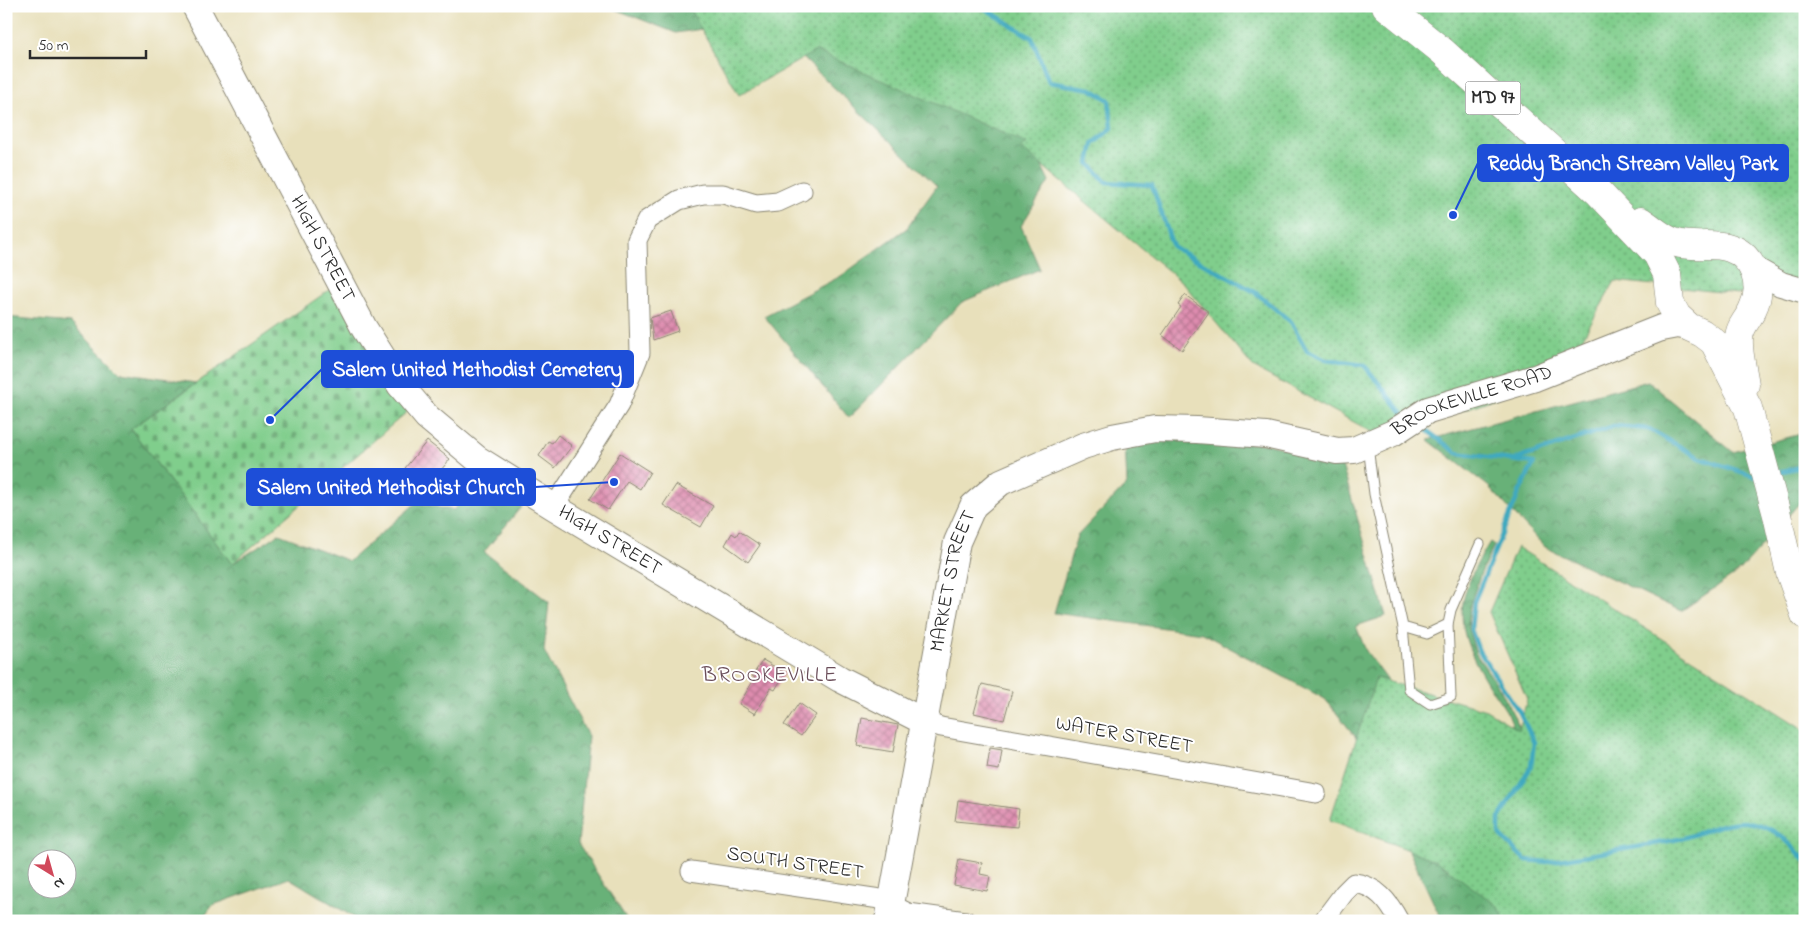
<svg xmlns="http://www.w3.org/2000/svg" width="1811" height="927" viewBox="0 0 1811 927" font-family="'Indie Flower',sans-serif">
  <defs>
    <pattern id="forest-crowns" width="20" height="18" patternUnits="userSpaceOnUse" patternTransform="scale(1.25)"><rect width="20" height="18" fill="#68b178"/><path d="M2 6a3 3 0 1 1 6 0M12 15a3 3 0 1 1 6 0" fill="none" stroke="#569063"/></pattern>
    <pattern id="cemetery-stones" width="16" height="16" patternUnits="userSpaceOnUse" patternTransform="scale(1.25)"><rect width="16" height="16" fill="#80ce8c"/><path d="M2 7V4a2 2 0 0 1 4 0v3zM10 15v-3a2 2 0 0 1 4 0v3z" fill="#69a773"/></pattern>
    <pattern id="park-dots" width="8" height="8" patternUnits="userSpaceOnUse" patternTransform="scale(1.25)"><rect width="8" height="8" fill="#80ce8c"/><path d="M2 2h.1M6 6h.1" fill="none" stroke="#69a773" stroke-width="1.8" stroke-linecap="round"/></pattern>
    <pattern id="building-cross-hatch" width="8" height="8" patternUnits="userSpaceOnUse" patternTransform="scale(1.25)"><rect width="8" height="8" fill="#de8caf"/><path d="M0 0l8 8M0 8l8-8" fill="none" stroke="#b4738f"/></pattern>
  </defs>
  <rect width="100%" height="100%" fill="#fff"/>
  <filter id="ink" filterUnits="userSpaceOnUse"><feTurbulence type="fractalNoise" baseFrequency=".02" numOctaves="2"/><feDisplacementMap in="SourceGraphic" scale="10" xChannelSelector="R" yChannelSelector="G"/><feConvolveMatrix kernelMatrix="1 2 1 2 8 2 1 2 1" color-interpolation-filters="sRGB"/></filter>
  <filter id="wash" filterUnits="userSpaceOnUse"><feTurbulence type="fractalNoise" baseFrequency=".0096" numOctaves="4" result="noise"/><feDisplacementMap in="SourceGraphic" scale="20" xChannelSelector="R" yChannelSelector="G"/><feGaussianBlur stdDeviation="1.12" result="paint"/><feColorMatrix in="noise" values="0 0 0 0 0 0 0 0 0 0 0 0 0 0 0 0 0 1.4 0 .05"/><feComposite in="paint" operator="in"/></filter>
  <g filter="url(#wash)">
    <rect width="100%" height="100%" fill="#e8e0bb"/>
    <g fill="url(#forest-crowns)" stroke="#4a6e52" fill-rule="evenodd">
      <path d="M 607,6 L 935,6 L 1010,99 L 1049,181 L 1021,226 L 1040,269 L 962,302 L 849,418 L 764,316 L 841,276 L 907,228 L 937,186 L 803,58 L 754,21 L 676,33 Z"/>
      <path d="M 6,317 L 71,323 L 120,372 L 196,383 L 131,429 L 232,564 L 279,534 L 349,561 L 416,503 L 453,510 L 483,484 L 521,507 L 484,552 L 549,602 L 544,651 L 588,736 L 578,844 L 628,921 L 360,921 L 289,878 L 213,905 L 201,921 L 6,921 ZM 38,860 L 68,860 L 68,890 L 38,890 Z"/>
      <path d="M 1648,381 L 1733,452 L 1805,433 L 1805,501 L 1802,500 L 1740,571 L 1681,611 L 1545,547 L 1488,486 L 1428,440 Z"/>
      <path d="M 1152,439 L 1266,444 L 1341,462 L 1386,616 L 1356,626 L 1366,651 L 1394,689 L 1513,760 C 1513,750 1516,735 1513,726 C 1509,712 1497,698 1489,686 C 1453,627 1453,601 1490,542 L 1494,545 L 1481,573 L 1470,605 L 1468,628 L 1476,654 L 1500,689 L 1529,745 L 1805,921 L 1442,921 L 1355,736 L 1325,699 L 1202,633 L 1054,613 L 1077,536 L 1127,484 L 1125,443 Z"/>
    </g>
    <path fill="url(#cemetery-stones)" stroke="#567c5c" d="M 332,288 L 408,411 L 232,564 L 131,429 Z"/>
    <g fill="url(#park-dots)" stroke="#567c5c">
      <path d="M 688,6 L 1805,6 L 1805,301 L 1615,281 L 1563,373 L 1385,439 L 1253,367 L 1183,283 L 1021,148 L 1027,144 L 816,51 L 739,95 Z"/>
      <path d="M 1517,547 L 1805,730 L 1805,921 L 1505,921 L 1499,907 L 1435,860 L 1330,820 L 1376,678 L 1486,710 L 1519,730 L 1527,699 L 1489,612 Z"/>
    </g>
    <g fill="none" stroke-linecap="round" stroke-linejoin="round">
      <g stroke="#3fa9bf" stroke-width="4.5">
        <path d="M 981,6 L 1032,38 L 1049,82 L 1091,89 L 1109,100 L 1112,128 L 1093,144 L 1089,163 L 1106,182 L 1152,185 L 1173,247 L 1255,292 L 1291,322 L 1307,351 L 1326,360 L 1364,365 L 1402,412"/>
        <path d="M 1425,429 L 1457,453 L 1534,463 L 1519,493 L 1474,602 L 1471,629 L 1479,651 L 1520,713 L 1534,742 L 1531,767 L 1499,818 L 1499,834 L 1525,860 L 1547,862 C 1592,854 1638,848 1683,838 C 1705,832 1730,818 1753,823 C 1776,828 1790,843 1805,860"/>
        <path d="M 1517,459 L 1614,426 L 1649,429 L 1700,458 L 1757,477"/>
        <path d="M 1774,473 L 1805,466"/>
      </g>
    </g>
    <g id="blocks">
      <g fill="url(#building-cross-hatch)">
        <path d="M 1185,295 L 1209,312 L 1182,350 L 1162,335 L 1181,307 L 1178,305 Z"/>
        <path d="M 671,311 L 678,331 L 653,340 L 650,318 Z"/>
        <path d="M 558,435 L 572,446 L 555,468 L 539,456 L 548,441 L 552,443 Z"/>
        <path d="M 427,441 L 450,459 L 428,486 L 405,468 Z"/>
        <path d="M 620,453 L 650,472 L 640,489 L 627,481 L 608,510 L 590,499 Z"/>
        <path d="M 676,485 L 713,506 L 701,527 L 663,505 Z"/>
        <path d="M 739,531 L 760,545 L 748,562 L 725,545 L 732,533 L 736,536 Z"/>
        <path d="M 763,660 L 785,673 L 775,690 L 771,688 L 755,714 L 739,704 L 755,678 L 752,676 Z"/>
        <path d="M 982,684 L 1012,691 L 1004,720 L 974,713 Z"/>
        <path d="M 799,703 L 816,715 L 801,736 L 784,725 Z"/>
        <path d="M 862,718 L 898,725 L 893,752 L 857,746 Z"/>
        <path d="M 990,748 L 1002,750 L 999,770 L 987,768 Z"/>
        <path d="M 958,800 L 1019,809 L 1017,827 L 955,821 Z"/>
        <path d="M 959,859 L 982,863 L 980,874 L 990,876 L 987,891 L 954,885 Z"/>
      </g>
    </g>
  </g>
  <g filter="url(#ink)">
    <use href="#blocks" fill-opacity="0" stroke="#8a8673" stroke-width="1"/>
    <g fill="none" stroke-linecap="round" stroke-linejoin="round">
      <defs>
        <g id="service">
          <path d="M 1368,446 L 1374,494 L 1403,627 L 1427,634 L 1448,624 L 1451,610 L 1480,544"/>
          <path d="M 1403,627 L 1409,690 L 1430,704 L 1451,697 L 1448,624"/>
        </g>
        <g id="minor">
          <path d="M 554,507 L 619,405 L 640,353 L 637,240 L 647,220 L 679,200 L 703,194 L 723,194 L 756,204 L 778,202 L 802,191"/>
          <path d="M 925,722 L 941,727 L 1316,793"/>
          <path d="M 691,871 L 880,899 L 908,913 L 966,921"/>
          <path d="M 1323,921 L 1344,893 L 1354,883 C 1376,885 1389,902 1399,921"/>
        </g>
        <path id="tertiary" d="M 1753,268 L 1781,284 L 1805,291"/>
        <g id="secondary">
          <path id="s1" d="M 195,6 L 364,328 L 400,385 L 427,417 L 476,458 L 554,507 L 840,679 L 925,722"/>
          <path id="s2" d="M 888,921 L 957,542 L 973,506 L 1001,482 L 1083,446 L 1112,437 L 1155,429 L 1197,430 L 1266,435 L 1337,451 L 1354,450 L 1393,433 L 1428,410 L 1535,378 L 1661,328 L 1677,325 L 1689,327"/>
        </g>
        <g id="primary">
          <path d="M 1386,6 L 1442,51 L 1598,192 L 1657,254 L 1667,274 L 1670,303 L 1677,316 L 1689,327 L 1702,333 L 1714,342 L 1748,408 L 1777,515 L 1790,573 L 1805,615"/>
          <path d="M 1641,221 C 1652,228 1664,240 1677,243 C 1694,248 1713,242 1730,248 C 1754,256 1764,286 1753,308 C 1749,319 1739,326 1739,339 C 1738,354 1743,370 1745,385"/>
        </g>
      </defs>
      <use href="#service" stroke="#8a8673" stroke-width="11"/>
      <use href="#minor" stroke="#8a8673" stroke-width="21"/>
      <use href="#tertiary" stroke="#8a8673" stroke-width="26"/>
      <use href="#secondary" stroke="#8a8673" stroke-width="28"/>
      <use href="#primary" stroke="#8a8673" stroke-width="29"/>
      <use href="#service" stroke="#fff" stroke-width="9"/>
      <use href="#minor" stroke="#fff" stroke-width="19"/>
      <use href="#tertiary" stroke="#fff" stroke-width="24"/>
      <use href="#secondary" stroke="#fff" stroke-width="26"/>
      <use href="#primary" stroke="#fff" stroke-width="28"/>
    </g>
  </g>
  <g text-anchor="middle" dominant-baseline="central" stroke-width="4" stroke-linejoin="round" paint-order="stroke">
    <rect fill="#fff" stroke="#6b6b6b" stroke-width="1" x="1465.5" y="81.5" width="55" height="33" rx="4"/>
    <g font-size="19" font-weight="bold" fill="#2b2b2b">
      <text x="1493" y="98">MD 97</text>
    </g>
    <g font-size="20" fill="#2b2b2b" stroke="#fff">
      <text stroke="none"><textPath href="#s1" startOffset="274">HIGH STREET</textPath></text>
      <text stroke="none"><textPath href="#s2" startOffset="955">BROOKEVILLE ROAD</textPath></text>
      <text stroke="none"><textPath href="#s1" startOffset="694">HIGH STREET</textPath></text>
      <text stroke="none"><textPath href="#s2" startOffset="346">MARKET STREET</textPath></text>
      <text transform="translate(1124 736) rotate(10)">WATER STREET</text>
      <text transform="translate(795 864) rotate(8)">SOUTH STREET</text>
    </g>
    <g font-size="22" letter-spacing="1" fill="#6a4d59" stroke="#fff">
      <text x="770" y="676">BROOKEVILLE</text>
    </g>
  </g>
  <path fill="none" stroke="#1d4ed8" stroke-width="2" d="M1453 215L1478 163M270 420L322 369M614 482L535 487"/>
  <g fill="#1d4ed8" stroke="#fff" stroke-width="2">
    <circle cx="1453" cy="215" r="5"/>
    <circle cx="270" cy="420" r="5"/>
    <circle cx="614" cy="482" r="5"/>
  </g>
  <g fill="#1d4ed8" stroke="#1d4ed8" stroke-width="2">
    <rect x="1478" y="145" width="310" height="36" rx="5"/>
    <rect x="322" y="351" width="311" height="36" rx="5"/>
    <rect x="247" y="469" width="288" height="36" rx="5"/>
  </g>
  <g font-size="21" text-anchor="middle" font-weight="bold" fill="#fff">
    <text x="1633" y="170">Reddy Branch Stream Valley Park</text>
    <text x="477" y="376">Salem United Methodist Cemetery</text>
    <text x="391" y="494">Salem United Methodist Church</text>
  </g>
  <rect width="1811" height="927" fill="none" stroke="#fff" stroke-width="25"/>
  <g transform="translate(52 874) rotate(143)"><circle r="24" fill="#ffffff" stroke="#aaaaaa"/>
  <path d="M0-4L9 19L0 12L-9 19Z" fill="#d1495b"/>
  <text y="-8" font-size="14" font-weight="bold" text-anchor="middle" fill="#2b2b2b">N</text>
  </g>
  <path d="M30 50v8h116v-8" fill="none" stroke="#2b2b2b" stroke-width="2.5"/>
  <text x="38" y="50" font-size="15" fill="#2b2b2b" stroke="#ffffff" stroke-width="4" paint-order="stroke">50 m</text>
</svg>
